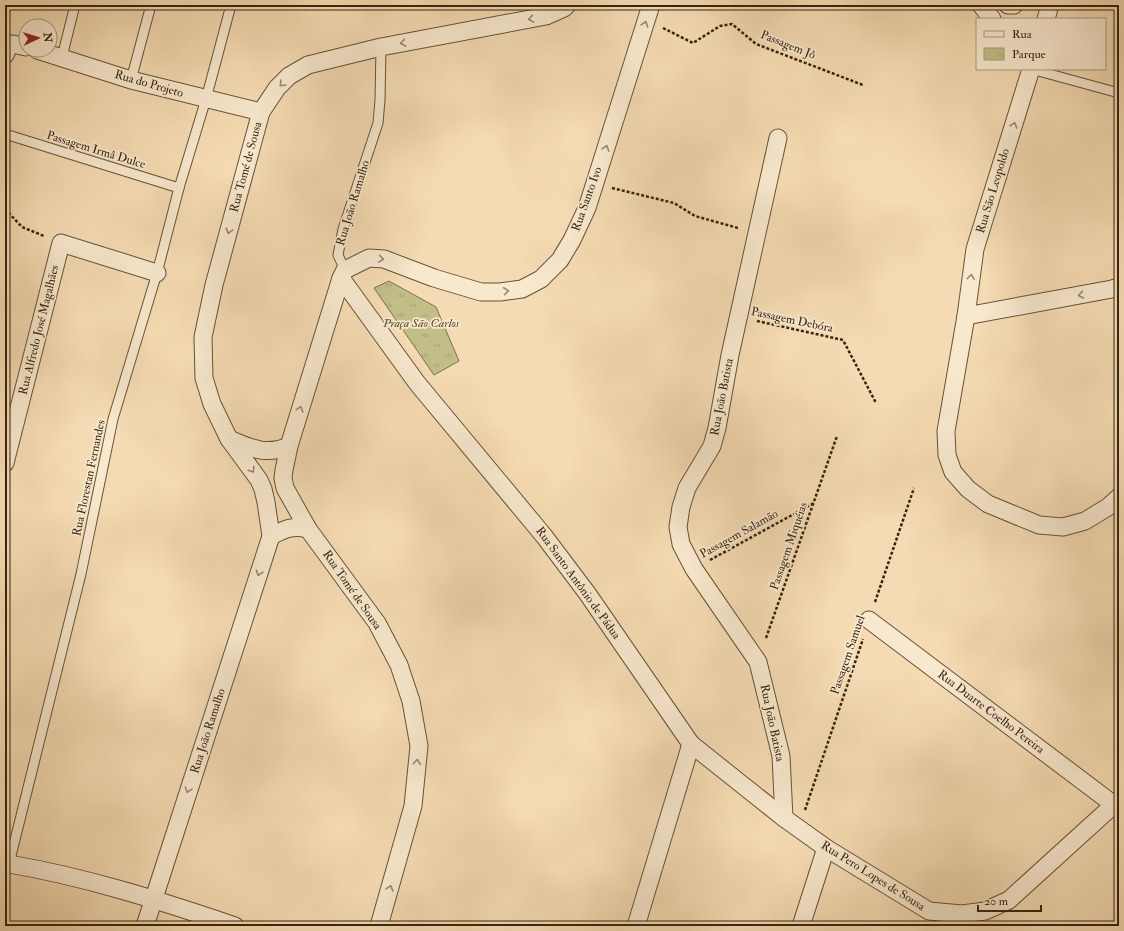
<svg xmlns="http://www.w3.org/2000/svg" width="1124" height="931" viewBox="0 0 1124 931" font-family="'IM FELL Double Pica',serif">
  <defs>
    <pattern id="park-tufts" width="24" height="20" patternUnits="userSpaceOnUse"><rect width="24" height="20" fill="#c2be88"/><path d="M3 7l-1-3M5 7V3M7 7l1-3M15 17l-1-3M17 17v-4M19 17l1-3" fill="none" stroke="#a7a374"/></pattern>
  </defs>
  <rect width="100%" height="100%" fill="#f5dbb3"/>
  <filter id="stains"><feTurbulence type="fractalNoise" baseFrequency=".005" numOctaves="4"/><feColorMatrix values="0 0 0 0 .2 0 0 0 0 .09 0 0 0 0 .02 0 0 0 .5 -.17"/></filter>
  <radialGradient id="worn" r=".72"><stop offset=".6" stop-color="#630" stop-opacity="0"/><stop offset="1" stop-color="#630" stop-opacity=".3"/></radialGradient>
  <path fill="url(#park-tufts)" stroke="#7c724b" d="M 389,281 L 436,307 L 459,361 L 434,375 L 374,288 Z"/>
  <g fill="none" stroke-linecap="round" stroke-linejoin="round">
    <defs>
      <g id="lane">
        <path d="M 62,57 L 75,5"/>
        <path d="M 1031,69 L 1119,93"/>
        <path d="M 131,80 L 151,5"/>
        <path d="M 5,134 L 179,188"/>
        <path d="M 345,270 L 338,255 L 343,229 L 378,123 L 380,100 L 381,47"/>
        <path d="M 9,864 L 81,574 L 113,419 L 157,273 L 179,188 L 206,99 L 231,5"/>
      </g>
      <g id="street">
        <path d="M 981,5 L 992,19"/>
        <path d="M 1008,5 L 1014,5"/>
        <path d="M 1046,19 L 1050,5"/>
        <path d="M 37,50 L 131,80 L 261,112"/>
        <path d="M 5,55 L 8,48 L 13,44 L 26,47"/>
        <path d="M 1031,69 L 975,249 L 966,316 L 946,431 L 947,455 L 953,472 L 968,489 L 988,504 L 1039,525 L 1063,527 L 1085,521 L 1108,507 L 1119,497"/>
        <path d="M 778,138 L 730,355 L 717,428 L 712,446 L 687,488 L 681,507 L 678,527 L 681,544 L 694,569 L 758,662 L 781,756 L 784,818"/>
        <path d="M 341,278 L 417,383 L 544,536 L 587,593 L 691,744 L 636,926"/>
        <path d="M 966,316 L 1112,289 L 1119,287"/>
        <path d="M 229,439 C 251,448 265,456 289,446"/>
        <path d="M 5,463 L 61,243 L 157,273"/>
        <path d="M 271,536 C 285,529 292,525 308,529"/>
        <path d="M 869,620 L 1113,804"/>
        <path d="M 691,744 L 784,818 L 826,848 L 929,911 L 962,914 L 985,911 L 1009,900 L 1119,800"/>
        <path d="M 5,865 L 9,864 C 86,877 161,901 235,926"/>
        <path d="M 145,926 L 271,536 L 266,502 L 263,489 L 259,480 L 229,439 L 212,404 L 204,378 L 203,337 L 214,285 L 261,112 L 277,88 L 289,76 L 308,65 L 381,47 L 546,16 L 564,8 L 567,5"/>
        <path d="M 379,926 L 413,806 L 419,746 L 411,701 L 399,665 L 377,623 L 308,529 L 285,488 L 283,478 L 284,470 L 289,446 L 341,278 L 345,270 L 369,258 L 384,259 L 434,278 L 481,292 L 500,292 L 522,289 L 541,279 L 560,260 L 572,240 L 587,208 L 651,5"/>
        <path d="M 801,926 L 826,848"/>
      </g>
    </defs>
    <use href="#lane" stroke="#665237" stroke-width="11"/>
    <use href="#street" stroke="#665237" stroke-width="19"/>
    <g stroke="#37250e" stroke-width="2.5" stroke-dasharray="3 2" stroke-linecap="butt">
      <path d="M 663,28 L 693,43 L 720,26 L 732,24 L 756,44 L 863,85"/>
      <path d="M 612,188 L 674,203 L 695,216 L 738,228"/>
      <path d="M 5,209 L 22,227 L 44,236"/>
      <path d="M 757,321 L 843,340 L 876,403"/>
      <path d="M 710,560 L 814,503"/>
      <path d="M 875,602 L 914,488"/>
      <path d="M 766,638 L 837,436"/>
      <path d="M 805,810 L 863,639"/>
    </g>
    <use href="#lane" stroke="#f8e8ce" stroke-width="9"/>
    <use href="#street" stroke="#f8e8ce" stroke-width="17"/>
  </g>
  <defs><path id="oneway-chevron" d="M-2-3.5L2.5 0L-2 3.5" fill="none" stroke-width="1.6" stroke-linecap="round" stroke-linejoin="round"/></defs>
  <g stroke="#98866e">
    <use href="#oneway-chevron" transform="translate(531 19) rotate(169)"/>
    <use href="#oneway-chevron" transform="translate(645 24) rotate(-72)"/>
    <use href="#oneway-chevron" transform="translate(403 43) rotate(169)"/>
    <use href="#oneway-chevron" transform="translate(282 84) rotate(135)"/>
    <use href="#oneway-chevron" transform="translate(1014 125) rotate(-73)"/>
    <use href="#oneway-chevron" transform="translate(606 148) rotate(-72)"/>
    <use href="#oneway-chevron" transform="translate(229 231) rotate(105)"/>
    <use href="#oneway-chevron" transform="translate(381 259) rotate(9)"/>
    <use href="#oneway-chevron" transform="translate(971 277) rotate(-83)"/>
    <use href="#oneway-chevron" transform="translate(506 291) rotate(-8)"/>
    <use href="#oneway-chevron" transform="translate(1081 295) rotate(170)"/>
    <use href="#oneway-chevron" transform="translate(300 409) rotate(-73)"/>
    <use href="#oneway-chevron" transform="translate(252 470) rotate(56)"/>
    <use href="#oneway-chevron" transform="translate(259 573) rotate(108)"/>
    <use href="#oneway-chevron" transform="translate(417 762) rotate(-85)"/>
    <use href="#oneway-chevron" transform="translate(188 790) rotate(108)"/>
    <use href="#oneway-chevron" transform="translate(390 888) rotate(-74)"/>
  </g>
  <g text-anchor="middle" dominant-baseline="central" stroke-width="3.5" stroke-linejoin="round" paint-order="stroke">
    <g font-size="12" fill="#37250e" stroke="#f8e8ce">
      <text transform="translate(788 45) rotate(22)">Passagem Jô</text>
      <text transform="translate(149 84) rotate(16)">Rua do Projeto</text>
      <text transform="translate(96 150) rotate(17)">Passagem Irmâ Dulce</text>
      <text transform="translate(246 167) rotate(-75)">Rua Tomé de Sousa</text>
      <text transform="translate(993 191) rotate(-73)">Rua São Leopoldo</text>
      <text transform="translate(587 199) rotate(-70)">Rua Santo Ivo</text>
      <text transform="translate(353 203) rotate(-73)">Rua João Ramalho</text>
      <text transform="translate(792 320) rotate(12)">Passagem Debóra</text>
      <text transform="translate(39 330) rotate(-76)">Rua Alfredo José Magalhães</text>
      <text transform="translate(722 397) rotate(-79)">Rua João Batista</text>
      <text transform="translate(89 478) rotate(-78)">Rua Florestan Fernandes</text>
      <text transform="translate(739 534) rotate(-29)">Passagem Salamão</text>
      <text transform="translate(789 546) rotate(-71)">Passagem Miquéias</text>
      <text transform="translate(578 583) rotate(54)">Rua Santo Antônio de Pádua</text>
      <text transform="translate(352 590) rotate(55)">Rua Tomé de Sousa</text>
      <text transform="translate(848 655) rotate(-71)">Passagem Samuel</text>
      <text transform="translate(991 712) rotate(37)">Rua Duarte Coelho Pereira</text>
      <text transform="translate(772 723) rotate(78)">Rua João Batista</text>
      <text transform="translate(208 731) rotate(-72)">Rua João Ramalho</text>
      <text transform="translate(873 876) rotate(32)">Rua Pero Lopes de Sousa</text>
    </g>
    <g font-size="12" font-style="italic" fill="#5a4b2c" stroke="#f8e8ce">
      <text x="421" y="323">Praça São Carlos</text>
    </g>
  </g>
  <rect width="1124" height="931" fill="none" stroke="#f5dbb3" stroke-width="20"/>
  <rect x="6" y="6" width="1112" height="919" fill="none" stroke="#37250e" stroke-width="2"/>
  <rect x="10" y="10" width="1104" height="911" fill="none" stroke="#37250e"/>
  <rect x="976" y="18" width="130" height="52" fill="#f8e8ce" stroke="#ab9a81"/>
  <rect x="984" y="31" width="20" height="6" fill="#f8e8ce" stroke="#ab9a81"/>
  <text x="1012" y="38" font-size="12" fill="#37250e">Rua</text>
  <rect x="984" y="48" width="20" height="12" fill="url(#park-tufts)" stroke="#ab9a81"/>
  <text x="1012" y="58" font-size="12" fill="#37250e">Parque</text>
  <g transform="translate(38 38) rotate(86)"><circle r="19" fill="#f8e8ce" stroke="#ab9a81"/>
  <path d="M0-3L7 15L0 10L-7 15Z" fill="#8f2418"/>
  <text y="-6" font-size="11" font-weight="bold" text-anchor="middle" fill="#37250e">N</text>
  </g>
  <path d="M978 905v6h63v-6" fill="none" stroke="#37250e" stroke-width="2"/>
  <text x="984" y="905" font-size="12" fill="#37250e" stroke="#f8e8ce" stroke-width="3" paint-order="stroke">20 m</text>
  <rect width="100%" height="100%" filter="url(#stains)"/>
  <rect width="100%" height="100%" fill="url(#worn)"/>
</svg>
